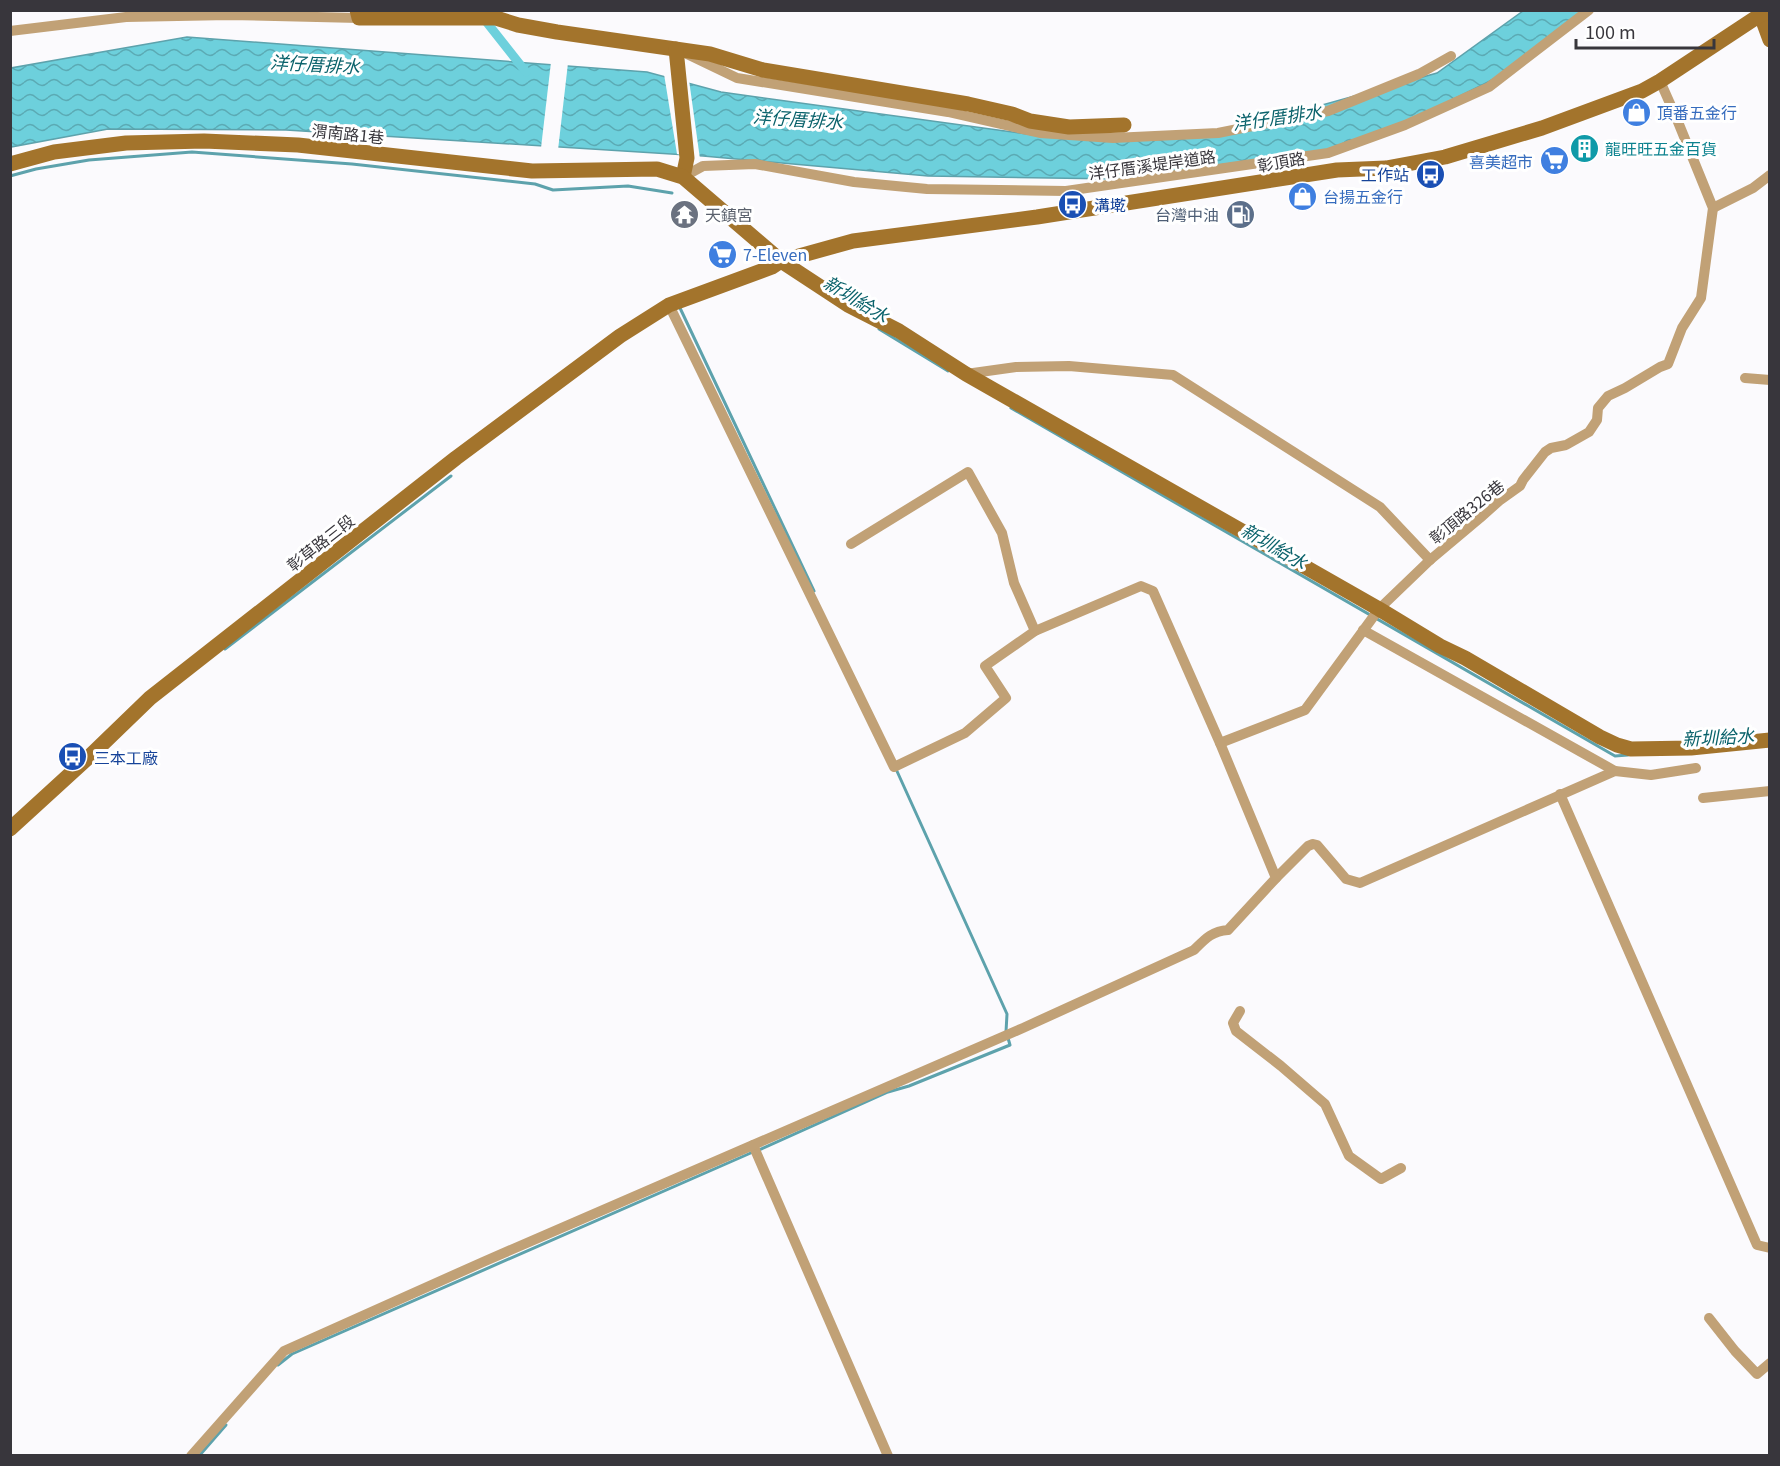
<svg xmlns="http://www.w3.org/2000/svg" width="1780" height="1466" viewBox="0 0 1780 1466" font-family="Georgia,'Noto Sans TC',serif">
  <defs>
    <pattern id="water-waves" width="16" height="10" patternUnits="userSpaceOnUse" patternTransform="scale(1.5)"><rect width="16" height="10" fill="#6dd0dc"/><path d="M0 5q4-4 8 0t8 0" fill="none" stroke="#5baab4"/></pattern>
  </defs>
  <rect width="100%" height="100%" fill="#fbfafd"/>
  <path fill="url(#water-waves)" stroke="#5da2ac" stroke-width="1.5" d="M 1523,11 L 1585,11 L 1504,74 L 1404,124 L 1328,150 L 1116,179 L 928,176 L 703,156 L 286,130 L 108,129 L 11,147 L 11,68 L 187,37 L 647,72 L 721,92 L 1041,136 L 1218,134 L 1437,73 Z"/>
  <g fill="#fbfafd">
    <path d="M 551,62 L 568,63 L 558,150 L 541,148 Z"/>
    <path d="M 664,74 L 689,80 L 700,159 L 677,154 Z"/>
  </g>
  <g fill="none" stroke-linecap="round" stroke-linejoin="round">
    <g stroke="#5da2ac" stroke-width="3">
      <path d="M 10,176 L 36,169 L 89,160 L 192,152 L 352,164 L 535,184 L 553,190 L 628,186 L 672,193"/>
      <path d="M 680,308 L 814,591"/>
      <path d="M 879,329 L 948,371"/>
      <path d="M 1011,408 L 1615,756 L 1628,755"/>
      <path d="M 225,649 L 451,476"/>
      <path d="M 896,769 L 1007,1014 L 1006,1032"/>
      <path d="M 759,1150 L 888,1092 L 909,1086 L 1010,1045 L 1008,1038"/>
      <path d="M 278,1365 L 292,1354 L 753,1152"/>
      <path d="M 199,1456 L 226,1425"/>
    </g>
    <path stroke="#6dd0dc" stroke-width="9" d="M 477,10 L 526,72"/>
    <g stroke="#c1a176" stroke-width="10">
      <path d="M 10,31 L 126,17 L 229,15 L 359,18"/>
      <path d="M 687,54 L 737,78 L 948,112 L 1040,133 L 1113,138 L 1218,133 L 1328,111 L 1419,74 L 1451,56"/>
      <path d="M 683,177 L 703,166 L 755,164 L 854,182 L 927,189 L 1066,191 L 1328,153 L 1405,125 L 1489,87 L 1589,10"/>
      <path d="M 1713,208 L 1753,188 L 1770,175"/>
      <path d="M 966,374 L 1016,367 L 1069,366 L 1173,375 L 1380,507 L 1430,560"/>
      <path d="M 1745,378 L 1770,380"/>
      <path d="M 851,544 L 968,472 L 1002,533 L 1014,583 L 1035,631"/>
      <path d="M 1363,630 L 1615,771"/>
      <path d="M 1220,743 L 1305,710 L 1379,609 L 1430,560 L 1480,518 L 1499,501 L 1520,486 L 1523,480 L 1545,452 L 1551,448 L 1566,445 L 1589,432 L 1597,420 L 1598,408 L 1608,396 L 1625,388 L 1660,367 L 1668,364 L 1682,328 L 1701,298 L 1713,208 L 1676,117 L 1660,81"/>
      <path d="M 1560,794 L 1757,1245 L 1770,1248"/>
      <path d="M 1703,798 L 1770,791"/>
      <path d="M 1276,878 L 1308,846 L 1313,844 L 1317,845 L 1346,879 L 1360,883 L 1615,771 L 1651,775 L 1696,768"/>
      <path d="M 1240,1011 L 1233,1023 L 1236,1031 L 1281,1066 L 1325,1104 L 1349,1156 L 1381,1179 L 1401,1168"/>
      <path d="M 753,1145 L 888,1456"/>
      <path d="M 1709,1318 L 1735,1351 L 1757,1374 L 1770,1363"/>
      <path d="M 191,1456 L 284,1351 L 483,1262 L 1023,1028 L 1194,950 C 1205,939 1212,931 1228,930 L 1276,878 L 1220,743 L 1153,591 L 1141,586 L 1035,631 L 985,666 L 1006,698 L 965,733 L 894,767 L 669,305"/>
    </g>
    <g stroke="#a3742c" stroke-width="15">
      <path d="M 357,10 L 359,18 L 496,18 L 518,25 L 557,32 L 710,54 L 763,70 L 968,104 L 1012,114 L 1030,121 L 1069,127 L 1124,125"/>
      <path d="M 1759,10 L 1770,40"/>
      <path d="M 676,49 L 687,158 L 683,177"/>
      <path d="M 10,164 L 54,152 L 126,143 L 204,141 L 298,145 L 532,171 L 657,169 L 683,177 L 781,261 L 848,305 L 899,331 L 966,374 L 1379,609 L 1440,646 L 1465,658 L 1600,737 L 1617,745 L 1631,749 L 1691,748 L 1770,740"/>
      <path d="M 10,829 L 91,755 L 150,698 L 456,458 L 620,336 L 669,305 L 772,267 L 781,261 L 853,241 L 1037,217 L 1337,170 L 1386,168 L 1445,157 L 1542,128 L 1642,91 L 1660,81 L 1760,15 L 1770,11"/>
    </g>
  </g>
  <defs>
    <symbol id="shop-disc" viewBox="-11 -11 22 22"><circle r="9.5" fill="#3f7fe0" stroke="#fff"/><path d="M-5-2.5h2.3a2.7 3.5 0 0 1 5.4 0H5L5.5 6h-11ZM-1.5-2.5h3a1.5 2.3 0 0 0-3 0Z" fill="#fff"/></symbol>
    <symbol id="building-disc" viewBox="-11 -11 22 22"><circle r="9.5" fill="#0f9aa8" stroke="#fff"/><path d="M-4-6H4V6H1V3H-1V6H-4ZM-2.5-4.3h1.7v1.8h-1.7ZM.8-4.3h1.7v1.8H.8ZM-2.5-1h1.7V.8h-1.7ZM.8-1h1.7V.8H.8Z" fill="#fff"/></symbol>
    <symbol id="supermarket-disc" viewBox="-11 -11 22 22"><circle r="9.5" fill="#3f7fe0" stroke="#fff"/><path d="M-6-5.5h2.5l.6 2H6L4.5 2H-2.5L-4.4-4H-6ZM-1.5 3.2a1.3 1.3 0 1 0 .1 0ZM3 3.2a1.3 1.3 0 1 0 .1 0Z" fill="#fff"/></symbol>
    <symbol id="bus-disc" viewBox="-11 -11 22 22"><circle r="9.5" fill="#1a4fb4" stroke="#fff"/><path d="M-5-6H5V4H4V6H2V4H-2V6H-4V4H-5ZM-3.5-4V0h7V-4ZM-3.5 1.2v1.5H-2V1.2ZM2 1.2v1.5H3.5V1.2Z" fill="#fff"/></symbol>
    <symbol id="temple-disc" viewBox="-11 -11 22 22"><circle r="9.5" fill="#6b7280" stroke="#fff"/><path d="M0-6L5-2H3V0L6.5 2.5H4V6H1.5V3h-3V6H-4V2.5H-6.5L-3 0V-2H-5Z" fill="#fff"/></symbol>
    <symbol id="fuel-disc" viewBox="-11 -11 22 22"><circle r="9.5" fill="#5c6f8a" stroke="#fff"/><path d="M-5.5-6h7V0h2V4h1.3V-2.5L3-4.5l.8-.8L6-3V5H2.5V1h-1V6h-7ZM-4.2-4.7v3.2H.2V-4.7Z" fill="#fff"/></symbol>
  </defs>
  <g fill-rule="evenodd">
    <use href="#shop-disc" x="1620" y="96" width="33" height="33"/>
    <use href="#building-disc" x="1568" y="132" width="33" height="33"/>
    <use href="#supermarket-disc" x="1538" y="144" width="33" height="33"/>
    <use href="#bus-disc" x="1414" y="158" width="33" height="33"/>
    <use href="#shop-disc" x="1286" y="180" width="33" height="33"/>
    <use href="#bus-disc" x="1056" y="188" width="33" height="33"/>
    <use href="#temple-disc" x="668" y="198" width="33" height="33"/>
    <use href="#fuel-disc" x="1224" y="198" width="33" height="33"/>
    <use href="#supermarket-disc" x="706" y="238" width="33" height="33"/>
    <use href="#bus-disc" x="56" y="740" width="33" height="33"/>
  </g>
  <g text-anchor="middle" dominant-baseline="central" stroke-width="6" stroke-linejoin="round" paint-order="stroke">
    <g font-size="16" fill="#366cbe" stroke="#fff" text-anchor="start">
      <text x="1657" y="112">頂番五金行</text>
      <text x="1533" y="161" text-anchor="end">喜美超市</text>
      <text x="1323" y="196">台揚五金行</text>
      <text x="743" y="254">7-Eleven</text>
    </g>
    <g font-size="16" fill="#38363c" stroke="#fff">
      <text transform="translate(348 133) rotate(6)">渭南路1巷</text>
      <text transform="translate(1281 161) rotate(-10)">彰頂路</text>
      <text transform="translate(1152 164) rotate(-8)">洋仔厝溪堤岸道路</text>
      <text transform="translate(1466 511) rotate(-39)">彰頂路326巷</text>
      <text transform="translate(320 542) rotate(-38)">彰草路三段</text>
    </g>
    <g font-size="16" fill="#0d838f" stroke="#fff" text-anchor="start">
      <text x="1605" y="148">龍旺旺五金百貨</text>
    </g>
    <g font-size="16" fill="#164399" stroke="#fff" text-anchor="start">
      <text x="1409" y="174" text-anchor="end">工作站</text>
      <text x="1094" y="204">溝墘</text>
      <text x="94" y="757">三本工廠</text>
    </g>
    <g font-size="16" fill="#5b616d" stroke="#fff" text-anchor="start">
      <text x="705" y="214">天鎮宮</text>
    </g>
    <g font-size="16" fill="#4e5e75" stroke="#fff" text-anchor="end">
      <text x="1219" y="214">台灣中油</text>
    </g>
    <g font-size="18" font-style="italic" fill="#0a626b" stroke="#fff">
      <text transform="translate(315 63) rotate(3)">洋仔厝排水</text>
      <text transform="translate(1277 116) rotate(-8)">洋仔厝排水</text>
      <text transform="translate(798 118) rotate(4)">洋仔厝排水</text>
      <text transform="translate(857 298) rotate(31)">新圳給水</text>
      <text transform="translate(1275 545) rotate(30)">新圳給水</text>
      <text transform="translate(1718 736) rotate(-3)">新圳給水</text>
    </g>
  </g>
  <rect width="1780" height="1466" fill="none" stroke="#38363c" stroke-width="24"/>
  <path d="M1576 39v9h138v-9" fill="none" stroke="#38363c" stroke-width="3"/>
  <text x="1585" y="39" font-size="18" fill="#38363c" stroke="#ffffff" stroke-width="4.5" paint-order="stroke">100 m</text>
</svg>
